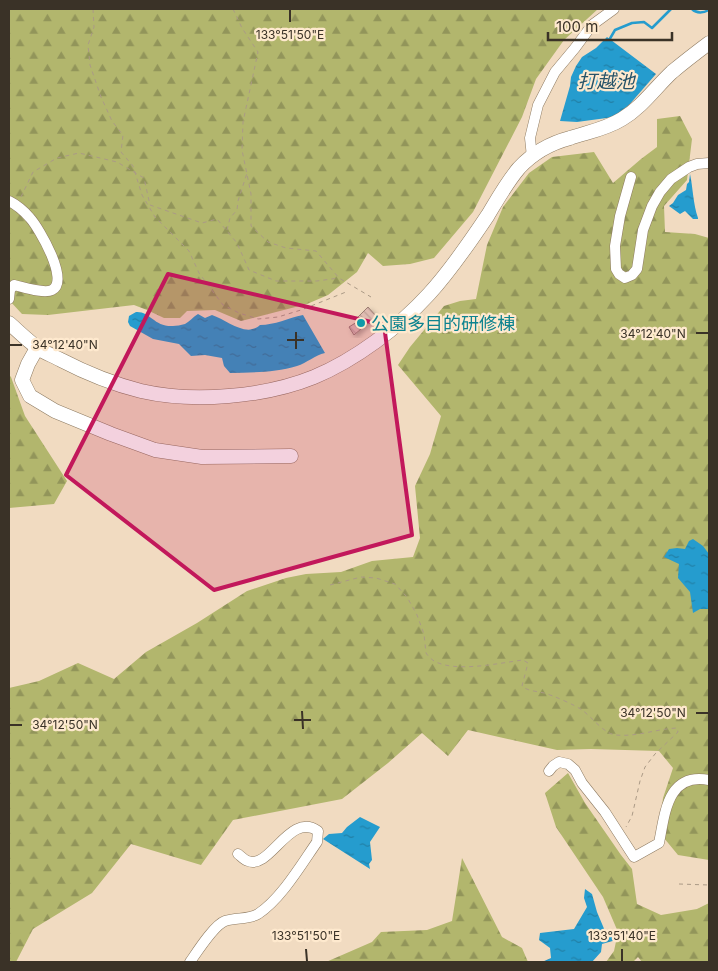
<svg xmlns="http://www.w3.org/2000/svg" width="718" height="971" viewBox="0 0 718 971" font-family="Inter,'Noto Sans JP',sans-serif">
  <defs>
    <pattern id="forest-firs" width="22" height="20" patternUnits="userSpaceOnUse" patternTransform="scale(1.25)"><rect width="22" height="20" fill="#b2b66d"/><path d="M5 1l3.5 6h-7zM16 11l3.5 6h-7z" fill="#92955a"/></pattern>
    <pattern id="water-ripples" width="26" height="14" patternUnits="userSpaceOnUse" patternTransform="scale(1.25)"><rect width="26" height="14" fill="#259cce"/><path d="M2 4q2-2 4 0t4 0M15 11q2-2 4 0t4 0" fill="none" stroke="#2180a7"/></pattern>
    <pattern id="building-back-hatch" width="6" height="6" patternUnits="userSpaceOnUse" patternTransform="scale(1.25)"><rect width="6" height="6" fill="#dfbcb1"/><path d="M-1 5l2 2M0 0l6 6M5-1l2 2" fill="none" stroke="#c0a298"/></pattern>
    <filter id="shadow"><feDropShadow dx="2.5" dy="2.5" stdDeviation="2.5" flood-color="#0004"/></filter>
  </defs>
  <rect width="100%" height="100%" fill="#f1dbc1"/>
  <g fill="url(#forest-firs)">
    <path d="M 9,9 L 598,9 L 564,40 L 536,79 L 522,117 L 473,212 L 434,258 L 410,264 L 383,266 L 368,253 L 357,272 L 328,295 L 307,304 L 241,321 L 215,310 L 187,311 L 180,318 L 164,318 L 147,310 L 134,305 L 48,315 L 22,314 L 9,300 Z"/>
    <path d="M 680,116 L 692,139 L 687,180 L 664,206 L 665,232 L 695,234 L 709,238 L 709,860 L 678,855 L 659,832 L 663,798 L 673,768 L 659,751 L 591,749 L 557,750 L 468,730 L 448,756 L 422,733 L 388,763 L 342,799 L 233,820 L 201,865 L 131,844 L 92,893 L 33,929 L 16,962 L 9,962 L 9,688 L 39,681 L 78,663 L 114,679 L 146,652 L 197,623 L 247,591 L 286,578 L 306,574 L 341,572 L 372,561 L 413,557 L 420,538 L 415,486 L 430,454 L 441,416 L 398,365 L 410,347 L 444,306 L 460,301 L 476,299 L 487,245 L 503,207 L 529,173 L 552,157 L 594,152 L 613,183 L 641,159 L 657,147 L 657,119 Z"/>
    <path d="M 9,375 L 11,377 L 25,416 L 67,481 L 54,504 L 9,508 Z"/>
    <path d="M 568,773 L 585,803 L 621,855 L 632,869 L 637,904 L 661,915 L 697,909 L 709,903 L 709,962 L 642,962 L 638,957 L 633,962 L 606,962 L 614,951 L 618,932 L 603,897 L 556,827 L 545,793 Z"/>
    <path d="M 462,858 L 502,937 L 522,948 L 528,962 L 326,962 L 372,942 L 381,932 L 427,930 L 452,921 Z"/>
  </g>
  <g fill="url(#water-ripples)">
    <path d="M 607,37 L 656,74 L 629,105 L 614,117 L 577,122 L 560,121 L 570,86 L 571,77 L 576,66 L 582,57 L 596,48 Z"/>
    <path d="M 690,174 C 693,188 693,204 698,218 L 698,219 L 693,219 L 685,211 L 680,214 L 669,206 L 673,203 L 678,195 L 686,190 L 687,184 L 689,182 Z"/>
    <path d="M 136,312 C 150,311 154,327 173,326 C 176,326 181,325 185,324 C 189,322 193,317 198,314 L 205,318 L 212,315 C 227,320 246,338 260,325 C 275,325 288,318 303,315 L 325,353 C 315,355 307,363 297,366 C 275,373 252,372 230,373 L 224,366 L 222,358 L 205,355 L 191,356 L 179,344 L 153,339 L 130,326 L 128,322 L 129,316 Z"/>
    <path d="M 693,539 L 703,546 L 709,554 L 709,609 L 700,609 L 693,613 L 690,592 L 678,578 L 679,564 L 664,557 L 669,549 L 677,548 L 685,549 L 689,541 Z"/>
    <path d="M 360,817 L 380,827 L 370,842 L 372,860 L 369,864 L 370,869 L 323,839 L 329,834 L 342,833 L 347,827 Z"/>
    <path d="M 585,889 L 592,894 L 597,912 L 605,931 L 613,933 L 616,940 L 602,944 L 601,952 L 592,962 L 542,962 L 551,958 L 550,948 L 539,940 L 540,933 L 574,929 L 587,907 L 584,898 Z"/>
  </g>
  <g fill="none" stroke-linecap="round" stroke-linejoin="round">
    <g stroke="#259cce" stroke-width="2.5">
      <path d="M 692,9 C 697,14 703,13 709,10"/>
      <path d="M 608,42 L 615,30 L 632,23 L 644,22 L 652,28 L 671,9"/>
    </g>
  </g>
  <path fill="url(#building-back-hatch)" stroke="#9b7b71" filter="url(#shadow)" d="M 368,307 L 376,316 L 354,335 L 349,327 L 360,320 L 358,317 Z"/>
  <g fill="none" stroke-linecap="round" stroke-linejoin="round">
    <defs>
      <g id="street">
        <path d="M 532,157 L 530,138 L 538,105 L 555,72 L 575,48 L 592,25 L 614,9"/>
        <path d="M 631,177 L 620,216 L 615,246 L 616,269 L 619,274 L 625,278 L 632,275 L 637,269 L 643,230 L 652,206 L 660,192 L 671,179 L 689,167 L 697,164 L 709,163"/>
        <path d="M 9,201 C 17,205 24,211 30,218 C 39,228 70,281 52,290 C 44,294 23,287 14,285 L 10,290 L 9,299"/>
        <path d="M 549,771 L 553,766 L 559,762 L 568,764 L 575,770 L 582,783 L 605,812 L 634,857 L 659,843 C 665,814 667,772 709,780"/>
        <path d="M 190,962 C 197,952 214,925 225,921 C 236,917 248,920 258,914 C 281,899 301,865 317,842 L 318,831 C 290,811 270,870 248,861 C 244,860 241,856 238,854"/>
      </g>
      <g id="secondary">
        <path d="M 9,323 C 18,331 28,341 38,348 C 45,353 54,356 61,360 C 86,373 113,384 141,391 C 193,403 265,397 314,377 C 355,360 399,327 429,294 C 451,270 470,242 488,215 C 497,200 507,182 519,168 C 532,154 551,143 570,138 C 588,132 606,129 622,119 C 642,107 655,88 672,72 C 684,62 697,52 709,43"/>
        <path d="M 37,348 L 28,364 L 22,380 L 30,396 L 55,411 L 111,434 L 155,450 L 202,457 L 291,456"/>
      </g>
    </defs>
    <use href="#street" stroke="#8d7a61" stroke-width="11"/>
    <use href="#secondary" stroke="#8d7a61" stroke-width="15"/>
    <g stroke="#ab9a86" stroke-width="1" stroke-dasharray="4 4" stroke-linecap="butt">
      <path d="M 93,9 L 94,27 L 88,45 L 90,65 L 101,97 L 112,121 L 123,135 L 121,152 L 133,166 L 142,195 L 155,217 L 189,251 L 199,273 L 223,305 L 239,313 L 258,319 L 278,317 L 301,310 L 346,292"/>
      <path d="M 233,9 L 242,28 L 258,52 L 243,122 L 242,150 L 251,194 L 251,226 L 268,242 L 286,248 L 316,251 L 339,278 L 371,297"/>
      <path d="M 21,197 L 33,172 L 57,158 L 79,153 L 117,162 L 144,178 L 150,205 L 202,223 L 217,219 L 237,243 L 249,270 L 276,281 L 317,281 L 339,278"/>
      <path d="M 227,230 L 230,218 L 237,210 L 238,201 L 247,173"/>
      <path d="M 330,585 L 361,577 L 376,578 L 395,584 L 407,597 L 417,615 L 424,634 L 426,653 C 428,656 431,659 434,661 C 456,673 499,663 523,660 L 528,663 L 522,686 C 527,691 536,691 544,693 C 552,695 575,705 582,710 C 592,717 604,734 616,735 C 637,737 656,729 677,728 L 678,732 L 655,754 L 645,767 L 640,781 L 632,816 L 626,827"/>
      <path d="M 679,884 L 709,885"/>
    </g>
    <use href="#street" stroke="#fff" stroke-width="10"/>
    <use href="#secondary" stroke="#fff" stroke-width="14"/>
  </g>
  <path fill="#c2185b" fill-opacity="0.2" stroke="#c2185b" stroke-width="4" stroke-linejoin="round" d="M 168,274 L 384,325 L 412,535 L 214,590 L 66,475 Z"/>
  <path fill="none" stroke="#3a3227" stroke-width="2" d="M 290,10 L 290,22M 296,332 L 296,349M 696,333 L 708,333M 287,340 L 304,340M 10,345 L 22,345M 302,711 L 303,729M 696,713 L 708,713M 294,720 L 311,720M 10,725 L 22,725M 306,949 L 307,961M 622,949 L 622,961"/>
  <circle fill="#0f9aa8" stroke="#fee9ce" stroke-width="2" cx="361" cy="323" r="5"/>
  <g text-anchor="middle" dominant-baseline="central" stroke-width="4.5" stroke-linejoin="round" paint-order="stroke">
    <g font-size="18" fill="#0d838f" stroke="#fee9ce" text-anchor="start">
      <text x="371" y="323">公園多目的研修棟</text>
    </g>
    <g font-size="19" font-style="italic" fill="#265369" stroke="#fee9ce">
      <text x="606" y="81">打越池</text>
    </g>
  </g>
  <g font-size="12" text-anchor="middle" fill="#3a3227" stroke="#fee9ce" stroke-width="4.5" stroke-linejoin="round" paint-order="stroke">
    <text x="290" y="39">133°51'50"E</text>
    <text x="653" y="338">34°12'40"N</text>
    <text x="65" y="349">34°12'40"N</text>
    <text x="653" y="717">34°12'50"N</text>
    <text x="65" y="729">34°12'50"N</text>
    <text x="306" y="940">133°51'50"E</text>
    <text x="622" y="940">133°51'40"E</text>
  </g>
  <rect width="718" height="971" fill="none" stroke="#3a3227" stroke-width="20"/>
  <path d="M548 32v8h124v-8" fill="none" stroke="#3a3227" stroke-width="2.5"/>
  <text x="556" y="32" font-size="15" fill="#3a3227" stroke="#fee9ce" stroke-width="4" paint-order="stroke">100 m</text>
</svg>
